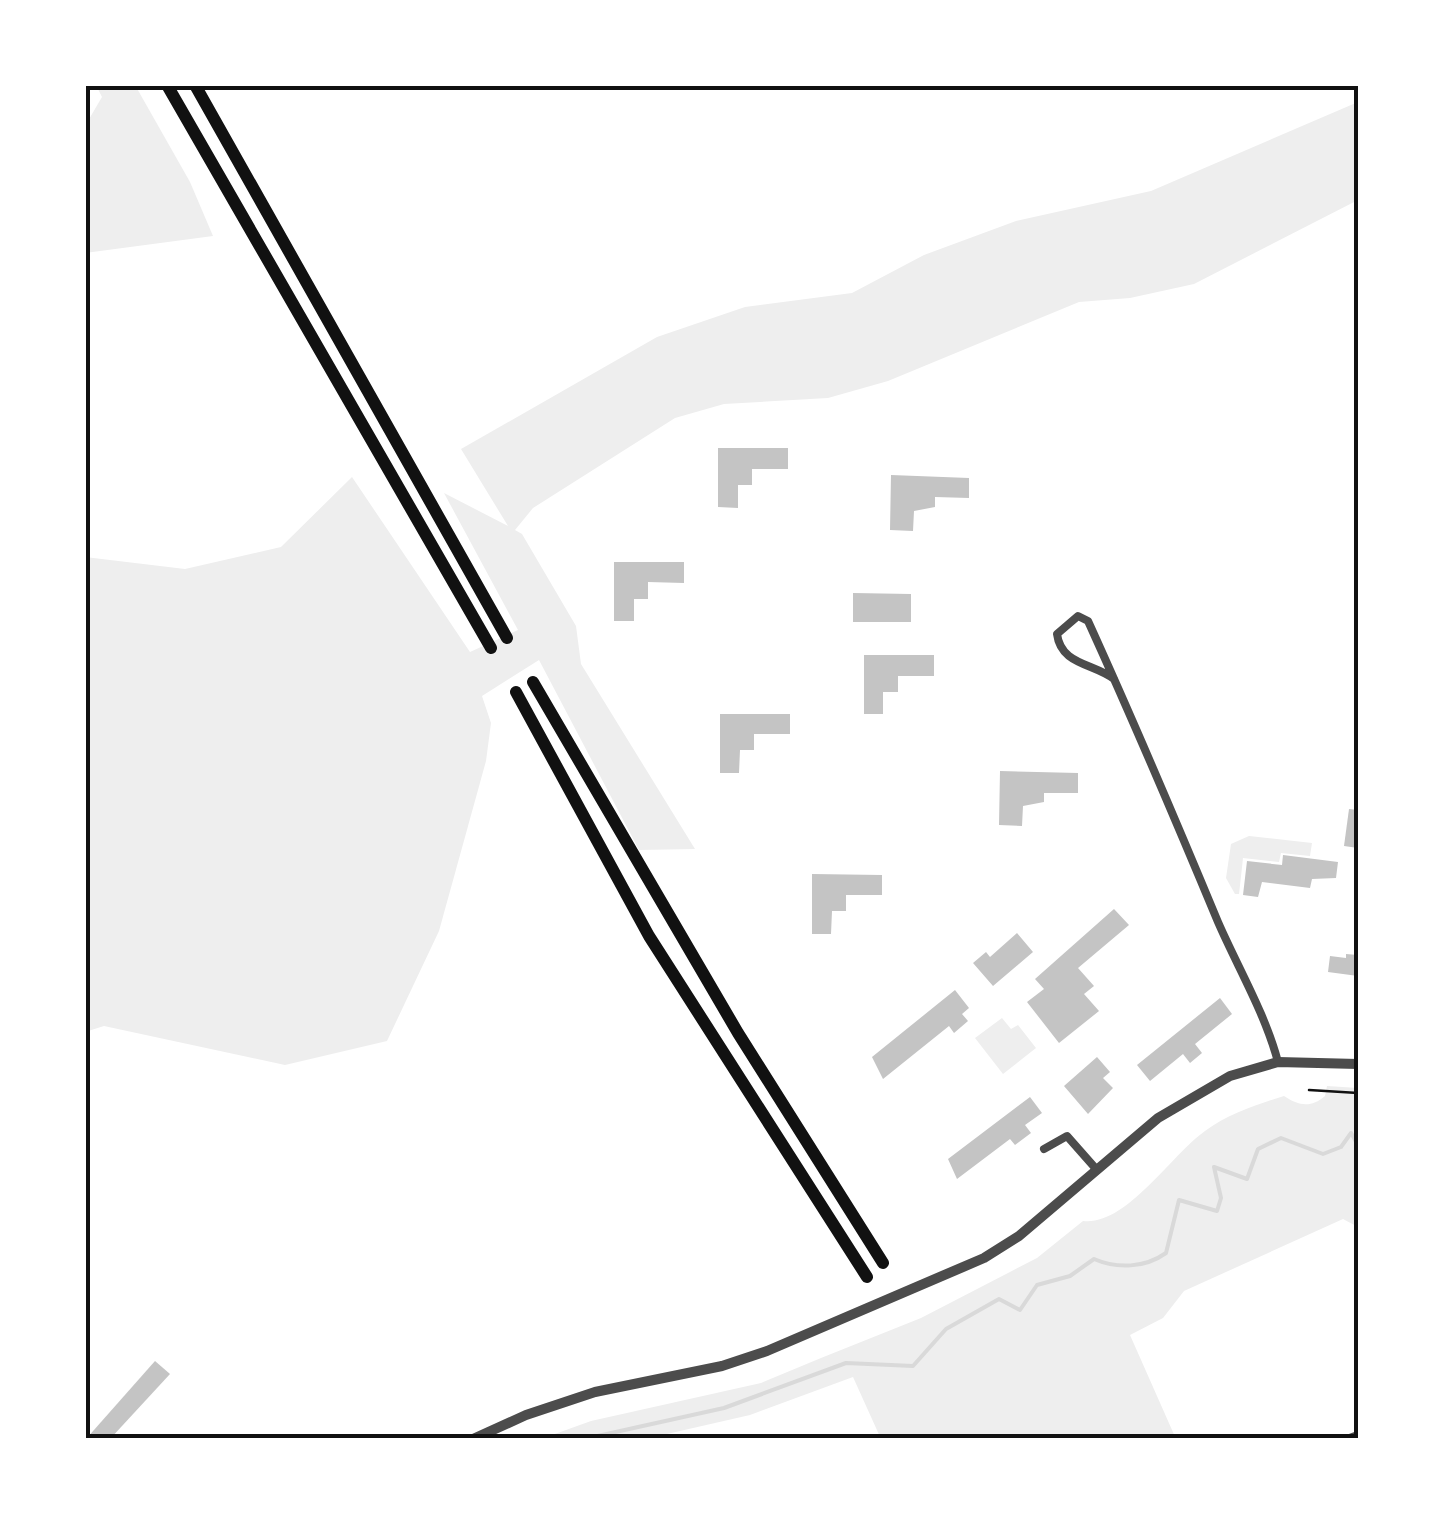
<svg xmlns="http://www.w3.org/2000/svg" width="1443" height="1524" viewBox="0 0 1443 1524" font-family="'Open Sans',sans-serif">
  <rect width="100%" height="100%" fill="#fff"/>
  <g fill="#eee">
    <path d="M 96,85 L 135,85 L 190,182 L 213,236 L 85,253 L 85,126 L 102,97 Z"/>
    <path d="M 1358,102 L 1358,200 L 1194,284 L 1130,298 L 1079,302 L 888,381 L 828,398 L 724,404 L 675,418 L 533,508 L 515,530 L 522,534 L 576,626 L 581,664 L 695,849 L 639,850 L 539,660 L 482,696 L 491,723 L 486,761 L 439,931 L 387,1041 L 285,1065 L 104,1026 L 85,1032 L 85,557 L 185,569 L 281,547 L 352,477 L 470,652 L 518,630 L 444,493 L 508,526 L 461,449 L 657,337 L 745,307 L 852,293 L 924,255 L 1016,221 L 1151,191 Z"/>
    <path d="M 1249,836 L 1312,843 L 1310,856 L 1281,853 L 1279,862 L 1243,858 L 1239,894 L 1235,894 L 1226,878 L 1231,844 Z"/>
    <path d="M 1002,1018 L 1011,1029 L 1018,1025 L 1036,1048 L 1003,1074 L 975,1038 Z"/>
    <path d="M 1327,1086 L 1358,1088 L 1358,1227 L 1343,1219 L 1184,1291 L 1163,1318 L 1130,1335 L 1176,1439 L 881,1439 L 853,1377 L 750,1415 L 645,1439 L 541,1439 L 591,1421 L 761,1383 L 821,1358 L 921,1318 L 1037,1258 L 1083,1221 C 1126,1226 1170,1156 1205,1131 C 1230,1113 1256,1105 1284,1096 C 1299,1106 1311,1108 1325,1096 Z"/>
  </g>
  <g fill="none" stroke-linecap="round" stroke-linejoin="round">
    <path stroke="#d9d9d9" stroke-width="4" d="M 584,1439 L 724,1408 L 846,1363 L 913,1366 L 946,1329 L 999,1299 L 1020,1310 L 1037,1285 L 1070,1276 L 1094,1259 C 1117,1269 1145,1268 1166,1253 L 1179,1200 L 1217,1211 L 1221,1198 L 1214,1167 L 1247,1179 L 1258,1149 L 1281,1138 L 1323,1154 L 1341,1147 L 1351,1133 L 1358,1145"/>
  </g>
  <g fill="#c4c4c4">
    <path d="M 718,448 L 788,448 L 788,469 L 752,469 L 752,485 L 738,485 L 738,508 L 718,507 Z"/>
    <path d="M 891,475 L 969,478 L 969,498 L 935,497 L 935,507 L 914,511 L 913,531 L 890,530 Z"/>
    <path d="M 614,562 L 684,562 L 684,583 L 648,582 L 648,599 L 634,599 L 634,621 L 614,621 Z"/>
    <path d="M 853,593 L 911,594 L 911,622 L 853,622 Z"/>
    <path d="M 864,655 L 934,655 L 934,676 L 898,676 L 898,692 L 883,692 L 883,714 L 864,714 Z"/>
    <path d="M 720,714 L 790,714 L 790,734 L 754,734 L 754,750 L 740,750 L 739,773 L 720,773 Z"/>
    <path d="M 1000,771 L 1078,773 L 1078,793 L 1044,793 L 1044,802 L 1023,806 L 1022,826 L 999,825 Z"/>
    <path d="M 1349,809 L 1358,810 L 1358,848 L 1344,846 Z"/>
    <path d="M 1283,855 L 1338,862 L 1336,878 L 1312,879 L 1310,888 L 1262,882 L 1258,897 L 1243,895 L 1247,861 L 1282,865 Z"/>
    <path d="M 812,874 L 882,875 L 882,895 L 846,895 L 846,911 L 832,911 L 831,934 L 812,934 Z"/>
    <path d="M 1114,909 L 1129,925 L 1078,968 L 1094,986 L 1084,994 L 1099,1011 L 1059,1043 L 1027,1002 L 1044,989 L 1035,979 Z"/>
    <path d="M 1017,933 L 1033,952 L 993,986 L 973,963 L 986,952 L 990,957 Z"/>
    <path d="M 1346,954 L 1358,955 L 1358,976 L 1328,972 L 1330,956 L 1346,958 Z"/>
    <path d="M 955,990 L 969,1008 L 962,1014 L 968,1021 L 954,1033 L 949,1026 L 883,1079 L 872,1057 Z"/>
    <path d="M 1220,998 L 1232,1014 L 1195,1044 L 1202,1053 L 1190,1063 L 1183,1054 L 1150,1081 L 1137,1065 Z"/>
    <path d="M 1097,1057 L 1110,1072 L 1103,1078 L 1113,1088 L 1088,1114 L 1064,1086 Z"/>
    <path d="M 1030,1097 L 1042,1113 L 1025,1125 L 1031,1133 L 1015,1145 L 1010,1139 L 957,1179 L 948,1159 Z"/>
    <path d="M 155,1361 L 170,1374 L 110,1439 L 86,1439 Z"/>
  </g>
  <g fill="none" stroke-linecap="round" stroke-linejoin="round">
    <path stroke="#111" stroke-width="2.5" d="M 1309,1090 L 1358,1093"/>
    <g stroke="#4c4c4c" stroke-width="8">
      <path d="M 1114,679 C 1093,663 1061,665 1057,634 L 1078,616 L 1088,621 C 1133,720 1176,821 1218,922 C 1238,968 1265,1013 1278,1062"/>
      <path d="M 1044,1149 L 1067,1136 L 1097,1170"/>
    </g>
    <g stroke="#4c4c4c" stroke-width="10">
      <path d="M 473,1439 L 526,1415 L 595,1392 L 722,1366 L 767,1351 L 984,1258 L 1019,1236 L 1158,1118 L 1230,1076 L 1278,1062 L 1358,1064"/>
      <path d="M 1350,1439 L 1358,1436"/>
    </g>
    <g stroke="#111" stroke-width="12">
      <path d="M 167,85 L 491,648"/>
      <path d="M 195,85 L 507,638"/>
      <path d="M 533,682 L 738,1033 L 883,1263"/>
      <path d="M 516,692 L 649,936 L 867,1277"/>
    </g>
  </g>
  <rect width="1443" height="1524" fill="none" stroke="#ffffff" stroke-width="175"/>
  <rect x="88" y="88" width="1268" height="1348" fill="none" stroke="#111" stroke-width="4"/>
</svg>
